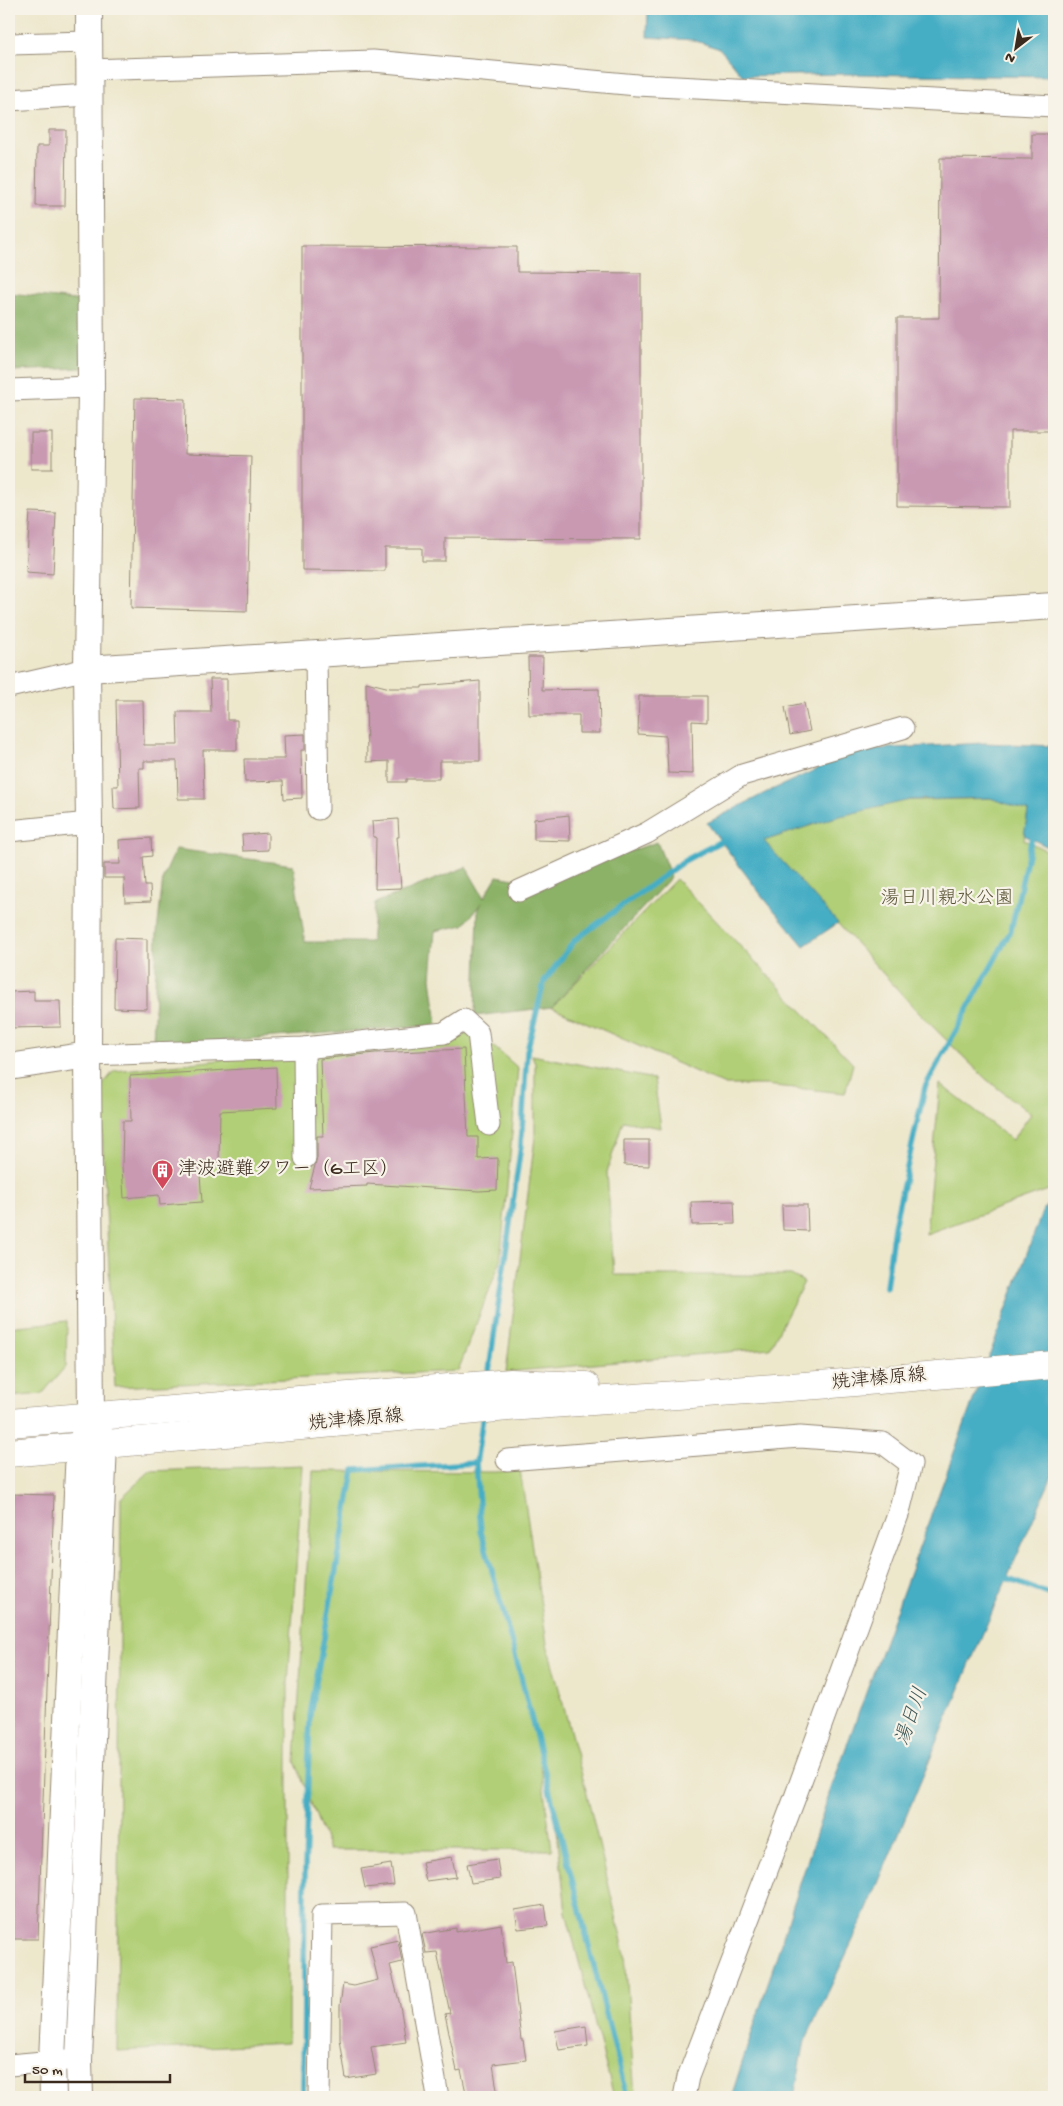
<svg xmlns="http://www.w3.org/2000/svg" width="1063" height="2106" viewBox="0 0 1063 2106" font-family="'Gochi Hand','Klee One',sans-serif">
  <rect width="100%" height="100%" fill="#f7f3e8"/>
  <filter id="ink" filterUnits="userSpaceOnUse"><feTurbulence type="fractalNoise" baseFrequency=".02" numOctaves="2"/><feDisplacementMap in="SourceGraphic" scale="10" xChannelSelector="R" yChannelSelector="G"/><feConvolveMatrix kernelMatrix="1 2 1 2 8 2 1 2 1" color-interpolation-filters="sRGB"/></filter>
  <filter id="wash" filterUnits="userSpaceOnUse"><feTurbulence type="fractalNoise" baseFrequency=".0096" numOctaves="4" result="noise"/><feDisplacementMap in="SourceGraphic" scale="20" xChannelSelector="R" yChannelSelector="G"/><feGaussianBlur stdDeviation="1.12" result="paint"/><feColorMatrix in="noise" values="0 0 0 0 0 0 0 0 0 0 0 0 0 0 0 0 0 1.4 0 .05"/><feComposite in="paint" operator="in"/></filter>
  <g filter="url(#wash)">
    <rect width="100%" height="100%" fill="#ede7cc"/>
    <g fill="#b1cf76" stroke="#767c4a">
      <path d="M 1004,798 L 1028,811 L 1024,840 L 1054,854 L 1054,1188 L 926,1234 L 940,1084 L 1012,1140 L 1031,1114 L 986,1079 L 918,1012 L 763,841 L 884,801 Z"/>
      <path d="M 676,879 L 853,1064 L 845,1093 L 765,1085 L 725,1085 L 552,1007 Z"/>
      <path d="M 478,1033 L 518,1068 L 500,1262 L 458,1371 L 115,1387 L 100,1088 L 114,1071 Z"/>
      <path d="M 532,1055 L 654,1079 L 661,1128 L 623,1121 L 607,1172 L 614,1275 L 791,1275 L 804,1282 L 770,1348 L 506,1372 L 535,1137 L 535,1063 Z"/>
      <path d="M 67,1321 L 66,1366 L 42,1394 L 9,1397 L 9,1327 Z"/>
      <path d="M 303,1465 L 288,1683 L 288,2043 L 117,2051 L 121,1498 L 150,1471 Z"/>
      <path d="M 520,1470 L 547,1644 L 587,1794 L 625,1954 L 635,2097 L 614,2097 L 566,1912 L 554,1805 L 538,1744 L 552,1850 L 329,1850 L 295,1761 L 313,1471 L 496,1472 Z"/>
    </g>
    <g fill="#8cb267" stroke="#646e42">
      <path d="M 9,293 L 83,301 L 83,368 L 9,371 Z"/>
      <path d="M 657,842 L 671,877 L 552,1007 L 475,1016 L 478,911 L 482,902 L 464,925 L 435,931 L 431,978 L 437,1025 L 153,1046 L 157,933 L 163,878 L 176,849 L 293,865 L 305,942 L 371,942 L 375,903 L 466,867 L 484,898 L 497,876 L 536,883 Z"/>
    </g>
    <g fill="#45adc4" stroke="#406c71">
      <path d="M 648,9 L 1054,9 L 1054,77 L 847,74 L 743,76 L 720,49 L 693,40 L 647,37 Z"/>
      <path d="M 984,743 L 1054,746 L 1054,850 L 1024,835 L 1028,811 L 990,798 L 910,800 L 836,817 L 764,841 L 838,923 L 804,946 L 762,896 L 707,823 L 765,793 L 858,750 Z"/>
      <path d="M 1054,1195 L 1054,1472 L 983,1633 L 863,1919 L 805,2041 L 794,2097 L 731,2097 L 830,1791 L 1042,1212 Z"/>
    </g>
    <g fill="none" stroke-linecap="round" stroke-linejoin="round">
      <g stroke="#45adc4" stroke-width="5.5">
        <path d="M 886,1287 L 894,1226 L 925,1087 L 1011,930 L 1033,832"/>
        <path d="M 488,1378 L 521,1145 L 527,1051 L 544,982 L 575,940 L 684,861 L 727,838"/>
        <path d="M 483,1416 L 476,1463 L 481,1531 L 521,1677 L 627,2097"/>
        <path d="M 1000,1576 L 1054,1596"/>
        <path d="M 303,2097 L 305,1870 L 310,1715 L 354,1470 L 476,1463"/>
      </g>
    </g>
    <g id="blocks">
      <g fill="#c999b2">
        <path d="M 49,130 L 66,130 L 65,206 L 36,206 L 37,146 L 49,146 Z"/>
        <path d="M 1032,134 L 1054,134 L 1054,431 L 1010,431 L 1010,507 L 897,506 L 897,318 L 939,318 L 940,158 L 1032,159 Z"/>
        <path d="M 302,246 L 517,247 L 517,272 L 641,273 L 641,539 L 445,538 L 445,561 L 422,561 L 422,548 L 385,548 L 385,571 L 302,570 Z"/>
        <path d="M 135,398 L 186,399 L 185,454 L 251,456 L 247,611 L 131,608 Z"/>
        <rect x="31" y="433" width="21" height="36"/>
        <path d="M 30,512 L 56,513 L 53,574 L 26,572 Z"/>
        <path d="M 528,657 L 543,657 L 542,690 L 599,689 L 600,733 L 579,733 L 579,715 L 529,715 Z"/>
        <path d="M 210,679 L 227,679 L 227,720 L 237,720 L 237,750 L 203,750 L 204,799 L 178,799 L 177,761 L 144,761 L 144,768 L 139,768 L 140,808 L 114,809 L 113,786 L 118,786 L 116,700 L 143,700 L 144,745 L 178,745 L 177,712 L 211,712 Z"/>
        <path d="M 480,681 L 480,761 L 439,761 L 439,779 L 406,779 L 406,782 L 389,782 L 389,761 L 367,762 L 366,682 L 390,688 L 422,688 L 422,686 Z"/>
        <path d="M 639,696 L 707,696 L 707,722 L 692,721 L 693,774 L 668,773 L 666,736 L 638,734 Z"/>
        <path d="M 804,703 L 810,731 L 790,735 L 785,707 Z"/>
        <path d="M 305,734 L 305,750 L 301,750 L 302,798 L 284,799 L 283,781 L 245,782 L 244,759 L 285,759 L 284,735 Z"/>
        <path d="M 569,815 L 570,841 L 534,840 L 534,819 Z"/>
        <path d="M 398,819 L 399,837 L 397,837 L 401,888 L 375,889 L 376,837 L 373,837 L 372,821 Z"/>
        <path d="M 268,833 L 268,850 L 243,851 L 242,835 Z"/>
        <path d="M 151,838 L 152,856 L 143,857 L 145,886 L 150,886 L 151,901 L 125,902 L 124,878 L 104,878 L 104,864 L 120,864 L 119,840 Z"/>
        <path d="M 115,938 L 147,939 L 147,1009 L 114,1008 Z"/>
        <path d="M 34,991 L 34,1001 L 60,1001 L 61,1027 L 9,1028 L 9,992 Z"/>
        <path d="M 464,1049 L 468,1137 L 478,1137 L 478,1159 L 498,1158 L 497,1190 L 479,1191 L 367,1184 L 367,1186 L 309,1188 L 317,1158 L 317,1136 L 323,1136 L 320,1059 L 375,1053 Z"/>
        <path d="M 276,1067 L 277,1108 L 220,1111 L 219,1162 L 199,1161 L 202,1202 L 160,1205 L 159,1195 L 124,1198 L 122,1167 L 123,1121 L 131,1121 L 130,1076 Z"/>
        <path d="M 624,1140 L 649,1140 L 649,1166 L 624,1165 Z"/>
        <path d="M 734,1201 L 735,1224 L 692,1225 L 691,1202 Z"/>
        <path d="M 782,1205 L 807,1205 L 808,1231 L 783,1230 Z"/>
        <path d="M 9,1494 L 54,1495 L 38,1939 L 9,1939 Z"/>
        <path d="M 452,1857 L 456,1877 L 426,1881 L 422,1862 Z"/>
        <path d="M 497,1859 L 500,1879 L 471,1883 L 467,1864 Z"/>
        <path d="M 391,1864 L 394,1885 L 365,1888 L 361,1869 Z"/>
        <path d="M 545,1905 L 548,1926 L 518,1929 L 515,1910 Z"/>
        <path d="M 501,1924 L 506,1963 L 512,1962 L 521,2040 L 523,2040 L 526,2060 L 493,2064 L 498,2097 L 467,2097 L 461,2070 L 457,2071 L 445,2014 L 450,2013 L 437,1952 L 426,1953 L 422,1934 L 456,1928 L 456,1932 Z"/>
        <path d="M 398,1940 L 402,1962 L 390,1965 L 400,2005 L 406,2042 L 371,2047 L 376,2074 L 346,2079 L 340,2039 L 340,2006 L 343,1984 L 354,1986 L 378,1980 L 370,1946 Z"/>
        <path d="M 586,2026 L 588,2046 L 559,2050 L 555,2031 Z"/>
      </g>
    </g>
  </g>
  <g filter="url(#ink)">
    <use href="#blocks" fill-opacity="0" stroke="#948875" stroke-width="1"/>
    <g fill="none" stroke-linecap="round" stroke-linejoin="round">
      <defs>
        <g id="minor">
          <path d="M 9,44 L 89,42"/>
          <path d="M 89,70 L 373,61 L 637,85 L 1054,106"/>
          <path d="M 9,100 L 89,95"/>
          <path d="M 9,390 L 91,387"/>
          <path d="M 316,654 L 318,809"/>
          <path d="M 9,687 L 87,669"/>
          <path d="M 9,831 L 89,823"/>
          <path d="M 519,891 L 647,833 L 742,775 L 903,728"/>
          <path d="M 304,1048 L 305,1158"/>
          <path d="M 88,1055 L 304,1048 L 444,1033 L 464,1020 L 478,1033 L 489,1125"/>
          <path d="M 507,1460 L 800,1437 L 883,1443 L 911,1464 L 899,1512 L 794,1800 L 688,2077 L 684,2097"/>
          <path d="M 9,2065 L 66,2060"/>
          <path d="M 319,2097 L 322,1915 L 406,1913 L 438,2097"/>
        </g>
        <g id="tertiary">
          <path d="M 87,669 L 1054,606"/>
          <path d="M 9,1067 L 88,1055 L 89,823 L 87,669 L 91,387 L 89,9"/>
          <path d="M 53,2097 L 52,2060 L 79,1448 L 91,1417 L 88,1055"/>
          <path d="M 80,2097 L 79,2060 L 104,1443 L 95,1424"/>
        </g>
        <g id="primary">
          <path d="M 9,1423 L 511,1383 L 586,1386"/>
          <path d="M 9,1453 L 508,1407 L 832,1384 L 1054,1365"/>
        </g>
      </defs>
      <use href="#minor" stroke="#948875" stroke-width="23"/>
      <use href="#tertiary" stroke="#948875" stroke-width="28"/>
      <use href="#primary" stroke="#948875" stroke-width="29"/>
      <use href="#minor" stroke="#fff" stroke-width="21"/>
      <use href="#tertiary" stroke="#fff" stroke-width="26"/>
      <use href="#primary" stroke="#fff" stroke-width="28"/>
    </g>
  </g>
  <defs>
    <symbol id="building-pin" viewBox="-11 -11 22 30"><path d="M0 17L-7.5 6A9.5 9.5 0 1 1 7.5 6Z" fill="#d1495b" stroke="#f7f3e8"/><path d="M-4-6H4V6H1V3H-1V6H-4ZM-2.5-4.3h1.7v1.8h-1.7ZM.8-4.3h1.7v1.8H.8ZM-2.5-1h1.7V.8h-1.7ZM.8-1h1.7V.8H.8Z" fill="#fff"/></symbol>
  </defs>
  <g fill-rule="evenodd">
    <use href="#building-pin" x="150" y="1158" width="25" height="34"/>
  </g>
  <g text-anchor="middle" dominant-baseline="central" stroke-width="4.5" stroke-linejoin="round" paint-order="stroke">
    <g font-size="19" fill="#585334" stroke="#f7f3e8">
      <text x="947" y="899">湯日川親水公園</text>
    </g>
    <g font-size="19" fill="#3b2a1e" stroke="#f7f3e8" text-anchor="start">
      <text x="178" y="1170">津波避難タワー（G工区）</text>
    </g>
    <g font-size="19" fill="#3b2a1e" stroke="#f7f3e8">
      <text transform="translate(879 1380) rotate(-5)">焼津榛原線</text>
      <text transform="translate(356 1421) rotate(-5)">焼津榛原線</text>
    </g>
    <g font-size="20" font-style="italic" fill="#3e5858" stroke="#f7f3e8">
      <text transform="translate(913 1717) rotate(-70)">湯日川</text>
    </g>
  </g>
  <rect width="1063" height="2106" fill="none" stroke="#f7f3e8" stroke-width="30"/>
  <g transform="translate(1016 48) rotate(211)" stroke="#f7f3e8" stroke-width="4" paint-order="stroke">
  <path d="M0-4L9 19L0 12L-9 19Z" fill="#3b2a1e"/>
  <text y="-8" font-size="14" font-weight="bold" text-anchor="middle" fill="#3b2a1e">N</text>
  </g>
  <path d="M25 2074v8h145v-8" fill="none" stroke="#3b2a1e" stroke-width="2.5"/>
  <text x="32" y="2074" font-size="15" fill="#3b2a1e" stroke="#f7f3e8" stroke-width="4" paint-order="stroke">50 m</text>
</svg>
